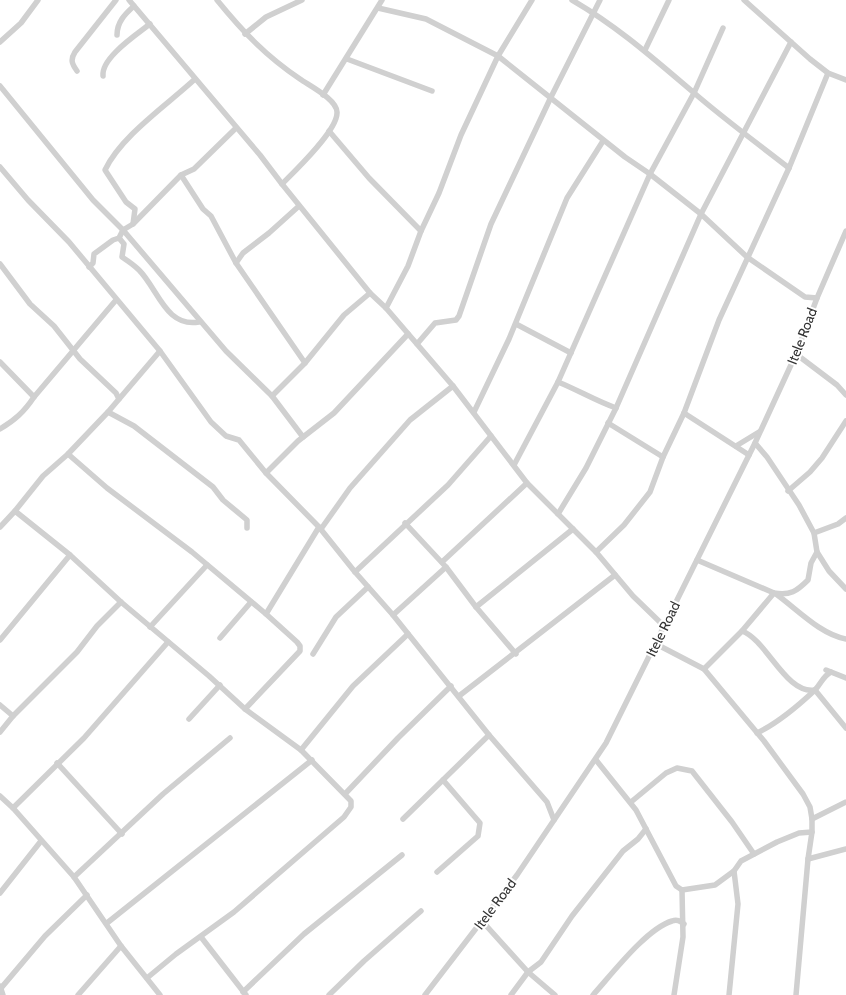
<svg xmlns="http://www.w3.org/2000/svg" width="846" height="995" viewBox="0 0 846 995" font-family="Cabin,sans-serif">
  <rect width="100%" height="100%" fill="#fff"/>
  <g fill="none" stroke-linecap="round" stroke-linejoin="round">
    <g stroke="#d0d0d0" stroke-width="5.5">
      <path d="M 129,0 L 260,155 L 282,184 L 370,293 L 386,308 L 453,386 L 527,483 L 596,552 L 633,596 L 664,626"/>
      <path d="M 217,0 C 243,32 266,56 300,79 C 310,86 338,100 337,113 C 337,131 295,171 282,184"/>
      <path d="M 572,0 C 617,26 654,59 693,92 C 724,119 757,143 789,168"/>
      <path d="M 744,0 L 810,59 L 828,73 L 846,80"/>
      <path d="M 378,8 L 426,19 L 498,56 L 625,157 L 650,174 L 701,214 L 747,257 L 805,297 L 817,298"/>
      <path d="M 245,34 L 266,17 L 302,0"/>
      <path d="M 117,35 C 117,22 125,14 134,6"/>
      <path d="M 0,42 L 21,23 L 38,0"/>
      <path d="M 645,50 L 669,0"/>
      <path d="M 347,59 L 432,91"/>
      <path d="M 77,71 C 72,64 70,60 75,52 L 116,0"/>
      <path d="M 103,76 C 101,58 136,35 150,24"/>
      <path d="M 0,86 L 93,200 L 123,230 L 226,351 L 272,396 L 303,437"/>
      <path d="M 323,95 L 382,0"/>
      <path d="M 329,131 L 369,178 L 421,231"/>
      <path d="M 0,167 L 28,200 L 69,242 L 160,351 L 211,422 L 226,436 L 239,440 L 266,473 L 319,527 L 355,572 L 393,615 L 489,735 L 547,802 L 554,820"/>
      <path d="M 181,175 L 203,209 L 211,216 L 236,263 L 305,363"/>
      <path d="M 133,224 L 135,209 L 126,202 L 105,170 C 121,136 167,105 195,79"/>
      <path d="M 119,238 L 124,244 L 122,257 C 128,261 134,265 139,270 C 158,289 166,328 199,322"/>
      <path d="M 236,263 L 243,253 L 269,233 L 299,206"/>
      <path d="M 0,264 L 30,304 L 54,326 L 80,359 L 116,393 L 119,399"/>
      <path d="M 89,267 L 93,263 L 94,254 L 113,240 L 119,238 L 123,230 L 133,224 L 181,175 L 194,169 L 236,128"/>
      <path d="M 386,308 L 408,266 L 421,231 L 439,193 L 461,135 L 498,56 L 532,0"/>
      <path d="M 516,324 L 571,353"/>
      <path d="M 417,344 L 435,323 L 456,320 L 459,316 L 491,224 L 551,97 L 600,0"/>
      <path d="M 796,354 L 837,385 L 846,395"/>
      <path d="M 0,362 L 34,397"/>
      <path d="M 558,382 C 578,390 596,401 616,408"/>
      <path d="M 272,396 L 305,363 L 344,315 L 370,293"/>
      <path d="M 108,412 L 134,426 L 213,487 L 223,500 L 247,520 L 247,528"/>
      <path d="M 474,412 L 509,339 L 567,198 L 603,141"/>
      <path d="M 684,413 L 749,455"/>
      <path d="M 608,423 L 663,457"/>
      <path d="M 0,429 C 15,420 24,412 34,397 L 116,300"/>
      <path d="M 755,443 L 767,457 L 799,505 L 814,533 L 817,552 L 829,571 L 846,589"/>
      <path d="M 736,446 L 759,432"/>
      <path d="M 68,454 L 107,488 L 192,552 L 266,614 L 297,642 L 300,646 L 300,651 L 245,709 L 301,750 L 351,801 L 351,807 L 344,817 L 234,912 L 176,954 L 147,978"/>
      <path d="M 514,465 L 558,382 L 650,174 L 694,93 L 723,28"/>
      <path d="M 266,473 L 298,441 L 334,413 L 408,334"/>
      <path d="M 788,491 L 810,472 L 822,458 L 846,421"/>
      <path d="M 15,511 L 43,476 L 68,454 L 108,412 L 160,351"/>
      <path d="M 558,514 L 586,468 L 616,408 L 701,214 L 791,42"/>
      <path d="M 405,523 L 446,567 L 476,607 L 516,654"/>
      <path d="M 0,527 L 15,511 L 70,555 L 121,602 L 209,676 L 245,709"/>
      <path d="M 321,529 L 350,488 L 410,420 L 453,386"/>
      <path d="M 814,533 L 838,524 L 846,518"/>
      <path d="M 596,552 L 624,525 L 650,492 L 663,457 L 684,413 L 719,320 L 789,168 L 828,73"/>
      <path d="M 697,560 L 774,593 C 790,596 797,591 808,580 L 811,563 L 817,552"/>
      <path d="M 442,562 L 527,483"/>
      <path d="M 355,572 L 448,485 L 491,436"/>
      <path d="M 776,594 C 798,610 820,634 846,639"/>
      <path d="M 476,607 L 573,529"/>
      <path d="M 266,614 L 319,527"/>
      <path d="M 393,615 L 446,567"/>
      <path d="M 150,627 L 207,565"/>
      <path d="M 742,631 C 767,640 786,695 815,690"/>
      <path d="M 220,638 L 251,602"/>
      <path d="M 0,640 L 70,555"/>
      <path d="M 656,644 L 704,669 L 764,741 L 803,794 L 810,807 L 812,819 L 812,832 L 808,859 L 796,995"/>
      <path d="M 313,654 L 336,617 L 368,587"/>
      <path d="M 704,669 L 742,631 L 774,593"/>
      <path d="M 826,670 L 846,678"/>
      <path d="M 815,690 L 846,728"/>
      <path d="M 459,696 L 615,575"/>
      <path d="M 0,705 L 13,716 L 0,732"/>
      <path d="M 13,716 L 77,652 L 97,626 L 121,602"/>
      <path d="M 189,719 L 220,685"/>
      <path d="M 757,733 C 776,724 799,705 815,690 C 821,684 823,676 831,672"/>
      <path d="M 301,750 L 353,686 L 408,634"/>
      <path d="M 596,760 L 636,810 L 676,886 L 682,890 L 715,885 L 734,871 L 741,861 L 777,842 L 799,833 L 812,832"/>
      <path d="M 57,763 L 122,834"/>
      <path d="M 345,794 L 398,738 L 451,686"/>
      <path d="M 0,796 L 13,808 L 74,877 L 121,946 L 160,995"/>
      <path d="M 631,802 L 666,773 L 677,768 L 692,771 L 732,822 L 754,854"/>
      <path d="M 13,808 L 84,738 L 168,642"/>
      <path d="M 403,819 L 489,735"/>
      <path d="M 812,819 L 846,802"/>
      <path d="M 808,859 L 846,849"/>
      <path d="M 437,872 L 478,836 L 480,823 L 443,780"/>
      <path d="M 74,877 L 163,794 L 230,738"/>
      <path d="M 0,893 L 41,841"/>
      <path d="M 482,921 L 528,972 L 555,995"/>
      <path d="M 107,923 L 312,760"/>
      <path d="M 201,937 L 246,995"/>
      <path d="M 0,986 L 3,995"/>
      <path d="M 2,987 L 45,936 L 87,895"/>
      <path d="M 243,992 L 304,934 L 402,855"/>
      <path d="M 78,995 L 121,946"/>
      <path d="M 329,995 L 364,961 L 421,911"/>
      <path d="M 425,995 L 517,875 L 606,743 L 755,443 L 796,354 L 817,298 L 846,231"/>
      <path d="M 511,995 L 528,972 L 541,962 L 572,916 L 623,851 L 638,839 L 646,829"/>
      <path d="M 593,995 C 612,974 646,929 672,921 C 677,919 680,921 684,924"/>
      <path d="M 674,995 L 683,937 L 682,890"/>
      <path d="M 729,995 L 738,904 L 734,871"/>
    </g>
  </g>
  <g text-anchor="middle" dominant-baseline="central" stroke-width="4" stroke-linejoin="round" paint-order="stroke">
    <g font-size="14" fill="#333" stroke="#fff">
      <text transform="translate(802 336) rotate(-69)">Itele Road</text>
      <text transform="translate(663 629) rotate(-64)">Itele Road</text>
      <text transform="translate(495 904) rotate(-53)">Itele Road</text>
    </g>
  </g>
</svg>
